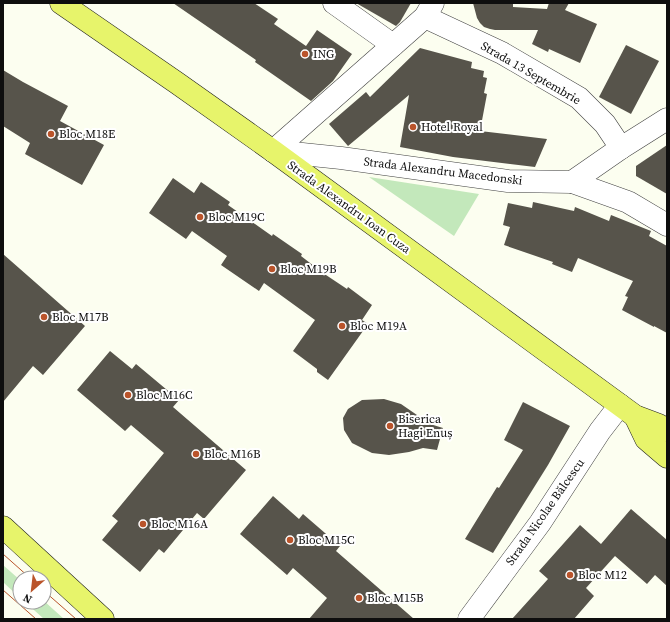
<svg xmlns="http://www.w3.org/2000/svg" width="670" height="622" viewBox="0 0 670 622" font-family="'Source Serif 4',serif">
  <rect width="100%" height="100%" fill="#fcfef0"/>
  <g fill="#c3e8bb">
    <path d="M 369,177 L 479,194 L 454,236 Z"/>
    <path d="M 3,565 L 20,580 L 20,598 L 3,582 Z"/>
    <path d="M 44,601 L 64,619 L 44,619 L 25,602 L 44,602 Z"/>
  </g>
  <g fill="#57544b">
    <path d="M 173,3 L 254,3 L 278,19 L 274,24 L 306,46 L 317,30 L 352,54 L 333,81 L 311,101 L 255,62 L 256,60 Z"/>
    <path d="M 356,3 L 411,3 L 400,22 L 396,26 Z"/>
    <path d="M 473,3 L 513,3 L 513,7 L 547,9 L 549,3 L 569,3 L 565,10 L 597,24 L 580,63 L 549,49 L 548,52 L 532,44 L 538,30 L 495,30 L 490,29 L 484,27 L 480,23 L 477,18 Z"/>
    <path d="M 626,45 L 659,61 L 631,114 L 599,97 Z"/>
    <path d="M 420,48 L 472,62 L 471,68 L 484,71 L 483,77 L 487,78 L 484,93 L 487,94 L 480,131 L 547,139 L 535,167 L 453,157 L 400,147 L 409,95 L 348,146 L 329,124 L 366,92 L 370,97 Z"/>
    <path d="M 3,70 L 23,82 L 68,106 L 60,121 L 104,145 L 82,185 L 25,154 L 30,143 L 3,126 Z"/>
    <path d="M 667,145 L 667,194 L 636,176 L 636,166 Z"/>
    <path d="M 173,178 L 194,193 L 201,182 L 230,202 L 228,205 L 272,236 L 273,234 L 302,254 L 301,256 L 323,273 L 347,289 L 348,287 L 372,305 L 362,320 L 368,324 L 328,380 L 317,372 L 317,369 L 293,351 L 315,320 L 264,283 L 259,291 L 221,265 L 227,256 L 192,231 L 186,239 L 149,213 Z"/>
    <path d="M 533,202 L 574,211 L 575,207 L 609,221 L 611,215 L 651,231 L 649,236 L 667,246 L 667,333 L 654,326 L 654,327 L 622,310 L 628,297 L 625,296 L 633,281 L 578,258 L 572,272 L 552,264 L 553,262 L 504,245 L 510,227 L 503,225 L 508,203 L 532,208 Z"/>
    <path d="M 3,254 L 85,326 L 43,375 L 33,366 L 3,402 Z"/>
    <path d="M 110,351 L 132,369 L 136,364 L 179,400 L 173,407 L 246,470 L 204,519 L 197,513 L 164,553 L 159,549 L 140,572 L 102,540 L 118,521 L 112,516 L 164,453 L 131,425 L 125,431 L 77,390 Z"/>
    <path d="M 384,399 L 401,404 L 430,424 L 443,428 L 437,450 L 423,448 L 409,452 L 389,455 L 372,453 L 352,443 L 344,430 L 343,418 L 348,409 L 362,400 Z"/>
    <path d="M 523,402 L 570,426 L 548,465 L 493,553 L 465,539 L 497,487 L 499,488 L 523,450 L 504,440 Z"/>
    <path d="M 273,496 L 299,519 L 303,514 L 340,546 L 336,551 L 414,619 L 309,619 L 327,598 L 293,568 L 287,575 L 240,534 Z"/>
    <path d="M 631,509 L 667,540 L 667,586 L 655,575 L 647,584 L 615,556 L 586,588 L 594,596 L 574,619 L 512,619 L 548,579 L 539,571 L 580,525 L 601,544 Z"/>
  </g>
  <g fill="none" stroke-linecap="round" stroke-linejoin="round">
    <defs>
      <g id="minor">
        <path d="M 334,3 L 393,45"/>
        <path d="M 425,17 L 502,53 L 579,98 L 605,124 L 621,148"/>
        <path d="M 273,151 L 341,158 L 508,181 L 572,182 L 621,148 L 667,119"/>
        <path d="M 273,151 L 425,17 L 433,3"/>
        <path d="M 572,182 L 628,202 L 667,225"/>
        <path d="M 469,619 L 540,523 L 600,431 L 620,405"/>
      </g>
      <g id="major">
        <path d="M 61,3 L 177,83 L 273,151 L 635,416 L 659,425 L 667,431"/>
        <path d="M 635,416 L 646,439 L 667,457"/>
        <path d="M 3,527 L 103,619"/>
      </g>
    </defs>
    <use href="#minor" stroke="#414141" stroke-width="23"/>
    <use href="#major" stroke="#1f1f1f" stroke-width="23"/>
    <use href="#minor" stroke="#fff" stroke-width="22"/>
    <use href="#major" stroke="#e7f46b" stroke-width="22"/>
    <g stroke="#ba542b" stroke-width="1">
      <path d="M 3,554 L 30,578"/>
      <path d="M 3,590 L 36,619"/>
      <path d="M 44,591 L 76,619"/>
    </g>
  </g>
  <g fill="#ba542b" stroke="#fff" stroke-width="1.5">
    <circle cx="305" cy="54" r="4"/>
    <circle cx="413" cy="127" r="4"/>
    <circle cx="51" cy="134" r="4"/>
    <circle cx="200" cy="217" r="4"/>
    <circle cx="272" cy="269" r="4"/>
    <circle cx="44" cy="317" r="4"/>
    <circle cx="342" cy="326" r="4"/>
    <circle cx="128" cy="395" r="4"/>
    <circle cx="390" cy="426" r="4"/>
    <circle cx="196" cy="454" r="4"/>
    <circle cx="143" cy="524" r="4"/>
    <circle cx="290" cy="540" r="4"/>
    <circle cx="570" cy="575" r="4"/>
    <circle cx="359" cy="598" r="4"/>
  </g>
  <g text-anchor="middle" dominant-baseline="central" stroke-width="4" stroke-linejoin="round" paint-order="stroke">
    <g font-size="12" fill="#0e0e0e" stroke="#fff" text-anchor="start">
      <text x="313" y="54">ING</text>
      <text x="421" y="127">Hotel Royal</text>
      <text x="59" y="134">Bloc M18E</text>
      <text x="208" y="217">Bloc M19C</text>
      <text x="280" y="269">Bloc M19B</text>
      <text x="52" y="317">Bloc M17B</text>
      <text x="350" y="326">Bloc M19A</text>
      <text x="136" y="395">Bloc M16C</text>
      <text x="398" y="419">Biserica<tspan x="398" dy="14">Hagi Enuș</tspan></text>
      <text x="204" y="454">Bloc M16B</text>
      <text x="151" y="524">Bloc M16A</text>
      <text x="298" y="540">Bloc M15C</text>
      <text x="578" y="575">Bloc M12</text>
      <text x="367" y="598">Bloc M15B</text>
    </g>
    <g font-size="12" fill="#0e0e0e" stroke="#fff">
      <text transform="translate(531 73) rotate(30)">Strada 13 Septembrie</text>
      <text transform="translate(443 171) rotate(7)">Strada Alexandru Macedonski</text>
      <text transform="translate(349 207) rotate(36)">Strada Alexandru Ioan Cuza</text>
      <text transform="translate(545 512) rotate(-55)">Strada Nicolae Bălcescu</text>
    </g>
  </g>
  <rect width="670" height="622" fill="none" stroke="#0e0e0e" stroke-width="8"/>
  <g transform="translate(32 590) rotate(208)"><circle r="19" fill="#ffffff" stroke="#9f9f9f"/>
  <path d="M0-3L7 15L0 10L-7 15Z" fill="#ba542b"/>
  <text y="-6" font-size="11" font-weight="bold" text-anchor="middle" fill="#0e0e0e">N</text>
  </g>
</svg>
